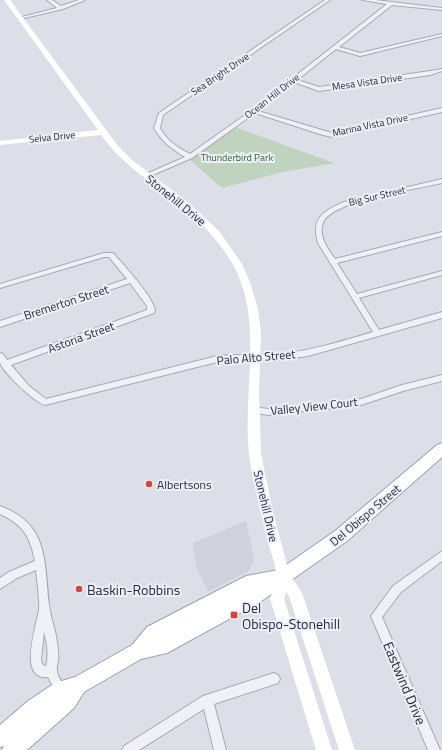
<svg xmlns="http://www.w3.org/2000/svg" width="442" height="750" viewBox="0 0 442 750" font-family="'Titillium Web',sans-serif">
  <rect width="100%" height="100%" fill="#dddfe8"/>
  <path fill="#cfd1dd" d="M 246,521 L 254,559 L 249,571 L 208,592 L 196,566 L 193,543 Z"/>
  <path fill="#bfd3be" d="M 235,127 L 334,163 L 283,172 L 222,188 L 189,159 Z"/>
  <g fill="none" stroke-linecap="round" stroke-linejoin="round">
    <defs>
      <g id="street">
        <path d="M 47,0 L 52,0 L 61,6 L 79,0 L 85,0 L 63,9 L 20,19 L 18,18 L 57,8 Z"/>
        <path d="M 325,0 L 330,0 L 163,115 L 160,128 C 167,141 177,147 190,154 L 252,110 L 387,4 L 362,0 L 375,0 L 442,8 L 442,10 L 392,5 L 339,47 L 360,53 L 442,34 L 442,36 L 360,56 L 336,49 L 297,80 L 319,87 L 430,71 L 442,69 L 442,71 L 430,75 L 319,91 L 294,82 L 258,111 L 332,133 L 442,108 L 442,112 L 332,137 L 323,135 L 255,113 L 192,158 L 148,177 L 144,177 L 144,175 L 185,157 C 172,149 162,142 154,128 L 159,113 Z"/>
        <path d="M 442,179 L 442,183 C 419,189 331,200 323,223 C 318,236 328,249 335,259 L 442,232 L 442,236 L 337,263 L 357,294 L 442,271 L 442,275 L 359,298 L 379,330 L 442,312 L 442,318 L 308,356 L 278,360 L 235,360 L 217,362 L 45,405 C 34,402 4,373 0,363 C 0,360 0,356 0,353 L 3,354 L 7,360 L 147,310 L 147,306 L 130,283 L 0,327 L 0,321 L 127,279 L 109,257 L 104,257 L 0,288 L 0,284 L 104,253 L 113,253 C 123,264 155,299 155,311 L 154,313 L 11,365 L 29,386 L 46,399 L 217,356 C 238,354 258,356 279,354 C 311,351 342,341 373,332 L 318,243 C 311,218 323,211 344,202 Z"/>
        <path d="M 442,375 L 442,381 L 403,391 L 361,405 L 268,415 L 251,412 L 250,410 L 251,408 L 254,407 L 268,409 L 361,399 L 402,385 Z"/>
        <path d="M 0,506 C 49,524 44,561 49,604 C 50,617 56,630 57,643 C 58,649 59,656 58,661 C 58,664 56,667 57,670 C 57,678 65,685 68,692 L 66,696 L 62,698 L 58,696 L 48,677 C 17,681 37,624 39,610 C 40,600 37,581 36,570 L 17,578 L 0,589 L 0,578 L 9,572 L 35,561 C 30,536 23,525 0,514 ZM 44,632 C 47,643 49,655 46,666 L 45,666 L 42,664 L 41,659 Z"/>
        <path d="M 442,551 L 442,561 L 401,592 L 382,617 L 440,750 L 428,750 L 371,616 L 393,586 Z"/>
        <path d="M 274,673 L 278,675 L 280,679 L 278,683 L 214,704 L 226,750 L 214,750 L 204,709 L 139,750 L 122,750 L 124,746 L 203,696 Z"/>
      </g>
      <path id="primary" d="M 442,443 L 442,457 L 347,541 L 260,602 L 167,653 L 141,659 L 84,692 L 74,708 L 27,750 L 2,750 L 4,746 L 0,747 L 0,725 L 28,701 L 55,683 L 75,677 L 132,645 L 147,627 L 246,576 L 279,570 L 335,531 L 437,445 Z"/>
    </defs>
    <use href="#street" stroke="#a6a8b6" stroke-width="2"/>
    <use href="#primary" stroke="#9ca0b5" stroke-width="2"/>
    <use href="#street" fill="#f0f1f6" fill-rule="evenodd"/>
    <path fill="#fff" fill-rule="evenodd" d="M 4,0 L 10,0 L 118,146 L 132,160 L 189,203 L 219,231 L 242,264 L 250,282 L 258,309 L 261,333 L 259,389 L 261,454 L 273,512 L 289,573 L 302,593 L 355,750 L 339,750 L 289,596 L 286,592 L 284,599 L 332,750 L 316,750 L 270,599 C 272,592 276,583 276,576 C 276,565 271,553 268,543 C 261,514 253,484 249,454 C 242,392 265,320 232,263 C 219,241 202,223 182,207 C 153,182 124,167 101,135 L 0,145 L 0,141 L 98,130 Z"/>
    <use href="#primary" fill="#fff" fill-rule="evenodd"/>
  </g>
  <g fill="#d74439" stroke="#edeff6" stroke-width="1.5">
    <circle cx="149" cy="484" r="4"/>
    <circle cx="79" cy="589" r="4"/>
    <rect x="230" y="611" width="8" height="8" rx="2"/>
  </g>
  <g text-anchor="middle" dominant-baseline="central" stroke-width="4" stroke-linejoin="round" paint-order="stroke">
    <g font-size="10" fill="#262940" stroke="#edeff6">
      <text transform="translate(220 74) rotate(-34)">Sea Bright Drive</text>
      <text transform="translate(367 82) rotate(-8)">Mesa Vista Drive</text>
      <text transform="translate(272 96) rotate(-38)">Ocean Hill Drive</text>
      <text transform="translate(370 125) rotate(-12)">Marina Vista Drive</text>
      <text transform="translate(52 137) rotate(-6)">Selva Drive</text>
      <text transform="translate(377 196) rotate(-13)">Big Sur Street</text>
    </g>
    <g font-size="10" fill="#325d34" stroke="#edeff6">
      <text x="237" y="157">Thunderbird Park</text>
    </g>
    <g font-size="12" fill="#262940" stroke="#edeff6">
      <text transform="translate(176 200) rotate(39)">Stonehill Drive</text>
      <text transform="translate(66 302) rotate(-18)">Bremerton Street</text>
      <text transform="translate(81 337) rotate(-20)">Astoria Street</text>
      <text transform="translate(256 357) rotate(-5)">Palo Alto Street</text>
      <text transform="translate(314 406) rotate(-6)">Valley View Court</text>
      <text transform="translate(266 506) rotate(77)">Stonehill Drive</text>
      <text transform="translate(365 515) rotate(-40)">Del Obispo Street</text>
    </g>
    <g font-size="12" fill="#262940" stroke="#edeff6" text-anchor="start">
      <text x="157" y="484">Albertsons</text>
    </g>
    <g font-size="14" fill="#262940" stroke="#edeff6" text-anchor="start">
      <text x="87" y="589">Baskin-Robbins</text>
      <text x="242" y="607">Del<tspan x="242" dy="16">Obispo-Stonehill</tspan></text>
    </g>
    <g font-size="14" fill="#262940" stroke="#edeff6">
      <text transform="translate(405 683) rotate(67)">Eastwind Drive</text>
    </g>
  </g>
</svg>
